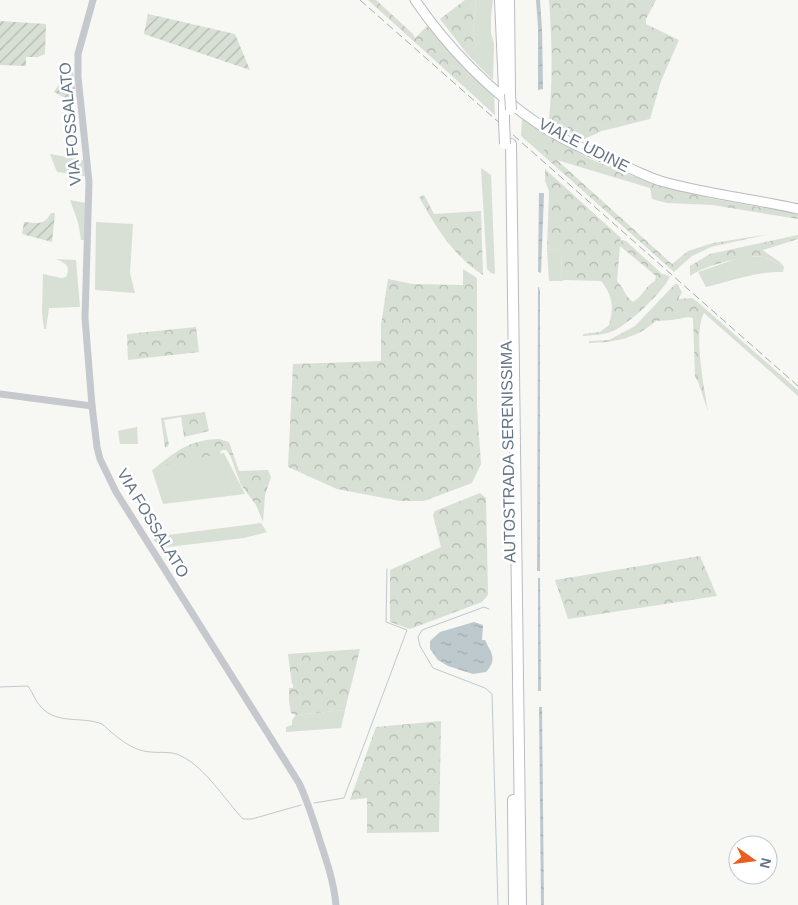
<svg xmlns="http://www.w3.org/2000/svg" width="798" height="905" viewBox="0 0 798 905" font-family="Helvetica,sans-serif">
  <defs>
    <pattern id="forest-crowns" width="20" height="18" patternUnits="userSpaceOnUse" patternTransform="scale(1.25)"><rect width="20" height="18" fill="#d8dfd5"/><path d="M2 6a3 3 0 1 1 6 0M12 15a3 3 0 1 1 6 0" fill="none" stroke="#b3b9b2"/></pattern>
    <pattern id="garden-furrows" width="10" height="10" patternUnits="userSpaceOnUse" patternTransform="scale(1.25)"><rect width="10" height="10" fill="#d8dfd5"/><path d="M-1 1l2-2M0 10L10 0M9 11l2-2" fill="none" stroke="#b3b9b2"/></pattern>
    <pattern id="water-ripples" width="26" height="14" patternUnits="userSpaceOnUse" patternTransform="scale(1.25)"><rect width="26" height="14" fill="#bec9ce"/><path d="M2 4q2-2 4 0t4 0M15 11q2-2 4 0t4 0" fill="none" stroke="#9ea8ad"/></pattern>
  </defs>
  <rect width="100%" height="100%" fill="#f7f7f4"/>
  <g fill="#d8dfd5">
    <path d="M 476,0 L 493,0 L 491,16 L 491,33 L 494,44 L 493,80 L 468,55 L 476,46 L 473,32 Z"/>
    <path d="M 471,73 L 494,95 L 495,115 L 461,84 Z"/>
    <path d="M 522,117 L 548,135 L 544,150 L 545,157 L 521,136 Z"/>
    <path d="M 50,154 L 83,160 L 85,176 L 57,172 Z"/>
    <path d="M 481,168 L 491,175 L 495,274 L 491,273 L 487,269 Z"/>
    <path d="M 70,200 L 86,203 L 85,240 L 81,240 L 78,222 Z"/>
    <path d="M 96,222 L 133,224 L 130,273 L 135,293 L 95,290 Z"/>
    <path d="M 547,249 L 561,251 L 562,281 L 549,281 Z"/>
    <path d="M 742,257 L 764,257 L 784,267 L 783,272 C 758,271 731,281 706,287 L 698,272 Z"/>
    <path d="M 56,259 L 76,260 L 80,307 L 49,308 L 46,329 L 44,329 L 42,313 L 43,274 L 61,278 L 66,277 C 71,267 66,263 56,259 Z"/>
    <path d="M 137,427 L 138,444 L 120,444 L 118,431 Z"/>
    <path d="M 224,453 L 245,494 L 163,504 L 152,470 C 169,457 204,456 224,453 Z"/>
    <path d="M 261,523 L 267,532 L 244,538 L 159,548 L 152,537 Z"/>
    <path d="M 345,710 L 341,728 L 286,732 L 286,727 L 292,725 L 292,720 L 296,715 Z"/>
  </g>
  <g fill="url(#forest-crowns)" fill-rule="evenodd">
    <path d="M 368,0 L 376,0 L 413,34 L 415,38 L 427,26 L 471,73 L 461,84 Z"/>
    <path d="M 465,0 L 476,0 L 473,32 L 476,46 L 468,55 L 440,19 Z"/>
    <path d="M 549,0 L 656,0 L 646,19 L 646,24 L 679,40 L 661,81 L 650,119 L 602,131 L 582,140 L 549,119 C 553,80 552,39 549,0 Z"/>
    <path d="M 548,135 L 590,159 L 630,175 L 709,198 L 798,214 L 798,219 L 712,205 L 667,203 L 652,199 L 650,188 L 557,160 L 672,264 L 688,251 L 713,243 L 770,234 L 711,247 L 692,256 L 674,272 L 545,157 L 544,150 Z"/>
    <path d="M 545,169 L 621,238 L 620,243 L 622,240 L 626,241 L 662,274 L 670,276 C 665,290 632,321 617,329 C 607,335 594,335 583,336 L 583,334 L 600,332 L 609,325 C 614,307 613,296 601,281 L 565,280 L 562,281 L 561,251 L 547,249 L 549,191 L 545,181 ZM 620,246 L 656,276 L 655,281 C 645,286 643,296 633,302 C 624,295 624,288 617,281 Z"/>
    <path d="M 424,195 L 434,214 L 481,211 L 483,275 C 454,257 435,226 419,197 Z"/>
    <path d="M 798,235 L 798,239 L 763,250 C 769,256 779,259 784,267 C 777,264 769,258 762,257 C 744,255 704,266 690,276 L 690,266 L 710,254 Z"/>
    <path d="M 463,269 L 477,278 L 477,409 L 481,464 L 472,483 L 424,501 L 400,501 L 337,489 L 288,467 L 293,364 L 381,361 L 381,325 L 388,279 L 413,284 L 463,285 Z"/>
    <path d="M 675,284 L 678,284 L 682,293 L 679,297 L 679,299 L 692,298 L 700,304 L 798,390 L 798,396 L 704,313 C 693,333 704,387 708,411 L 698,382 L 695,377 L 693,318 L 688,317 L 672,320 L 656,321 C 635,339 616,342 589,343 L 589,341 L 609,340 L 635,326 Z"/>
    <path d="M 196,327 L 199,352 L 128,360 L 127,334 Z"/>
    <path d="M 205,412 L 209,431 L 184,437 L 181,417 L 164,420 L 169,445 L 165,448 L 161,418 Z"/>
    <path d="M 219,439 L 229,442 L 239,471 L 268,470 L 271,477 L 265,495 L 263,522 L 256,505 L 241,485 L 230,455 L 226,450 L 222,450 L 219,454 L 156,467 C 178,450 190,440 219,439 Z"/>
    <path d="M 480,493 L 486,498 L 488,595 L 482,602 L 410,629 L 390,622 L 390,570 L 441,547 L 433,515 L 435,511 Z"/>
    <path d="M 700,556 L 717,596 L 568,619 L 555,580 Z"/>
    <path d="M 360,649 L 345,710 L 296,715 L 291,713 L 289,701 L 289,688 L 293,688 L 293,684 L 292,684 L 288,654 Z"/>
    <path d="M 441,721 L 439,832 L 367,833 L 367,798 L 350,800 L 376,727 Z"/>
  </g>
  <g fill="url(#garden-furrows)">
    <path d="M 148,14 L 235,34 L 250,70 L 144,34 Z"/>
    <path d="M 0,21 L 46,24 L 45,54 L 38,57 L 26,57 L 26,66 L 0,65 Z"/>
    <path d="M 72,63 L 76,98 L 65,98 L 54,92 Z"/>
    <path d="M 51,213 L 55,213 L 52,242 L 22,234 L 24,222 C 37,223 44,226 51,213 Z"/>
  </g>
  <g fill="url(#water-ripples)">
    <path d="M 536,0 L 540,0 L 542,29 L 543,89 L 538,90 L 538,27 Z"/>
    <path d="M 539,193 L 544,193 L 541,273 L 538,272 Z"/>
    <path d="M 538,287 L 539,287 L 540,291 L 540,571 L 537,571 Z"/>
    <path d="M 538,578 L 540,578 L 541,691 L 538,691 Z"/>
    <path d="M 474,622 L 483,625 L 482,640 L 485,640 C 491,653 498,659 486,672 L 473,674 L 448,666 L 438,660 L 430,649 L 430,641 L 440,632 Z"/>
    <path d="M 539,707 L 542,707 L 544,905 L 541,905 Z"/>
  </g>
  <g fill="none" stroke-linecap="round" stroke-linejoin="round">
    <g stroke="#bec9ce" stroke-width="1">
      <path d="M 489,609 L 484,607 L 422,630 L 418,637 L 420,646 L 433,668 L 485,688 L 492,694 L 498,905"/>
      <path d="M 0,687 L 28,686 C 33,693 35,701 41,707 C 57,725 83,716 102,724 C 116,736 131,751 151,752 C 161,753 173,751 181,756 C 205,767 225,800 243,819 L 252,819 L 301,805"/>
      <path d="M 314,803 L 344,798 L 407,630 L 386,622 L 387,569"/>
    </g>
    <defs>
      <path id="major" d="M 415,0 C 447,47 490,91 537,123 C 565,142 598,156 629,168 C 641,173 652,179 664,182 C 708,194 754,199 798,209"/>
      <g id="highway">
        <path d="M 500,0 L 504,89"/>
        <path d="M 509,0 L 510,94"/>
        <path d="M 504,103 L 504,122"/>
        <path d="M 511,144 L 521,905"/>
        <path d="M 513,800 L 514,905"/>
      </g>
    </defs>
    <use href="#major" stroke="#b8bcc0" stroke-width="11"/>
    <use href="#highway" stroke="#b9bcc0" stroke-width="12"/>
    <g stroke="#c5c8cc" stroke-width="7">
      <path d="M 93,0 L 78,54 L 78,77 L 89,182 L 85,318 L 92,406 L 97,447 L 100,459 L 116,492 L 299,783 C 308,802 314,822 320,841 C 327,862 334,883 336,905"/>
      <path d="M 0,394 L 92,406"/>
    </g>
    <use href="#major" stroke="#fff" stroke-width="9"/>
    <use href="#highway" stroke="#fff" stroke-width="10"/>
    <path stroke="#a7acb3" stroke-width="1" stroke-dasharray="8 4" stroke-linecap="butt" d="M 360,0 L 798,386"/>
    <defs>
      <g id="highway-bridge">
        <path d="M 510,94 L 511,110"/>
        <path d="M 504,122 L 505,144"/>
      </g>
    </defs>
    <use href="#highway-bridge" stroke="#b9bcc0" stroke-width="12" stroke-linecap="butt"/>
    <use href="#highway-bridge" stroke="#fff" stroke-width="10"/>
  </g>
  <g text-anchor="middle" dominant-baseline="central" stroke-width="5" stroke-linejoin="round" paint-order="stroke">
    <g font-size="16" fill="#657587" stroke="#fff">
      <text transform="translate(70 124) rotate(-95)">VIA FOSSALATO</text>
      <text transform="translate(584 145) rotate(27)">VIALE UDINE</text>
      <text transform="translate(508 452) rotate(-91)">AUTOSTRADA SERENISSIMA</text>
      <text transform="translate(153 523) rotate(59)">VIA FOSSALATO</text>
    </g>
  </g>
  <g transform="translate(753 860) rotate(104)"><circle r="24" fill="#ffffff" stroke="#c1c8cf"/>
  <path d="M0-4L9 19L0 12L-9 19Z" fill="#ec5e20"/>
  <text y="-8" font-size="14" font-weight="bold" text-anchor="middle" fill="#657587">N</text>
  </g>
</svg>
